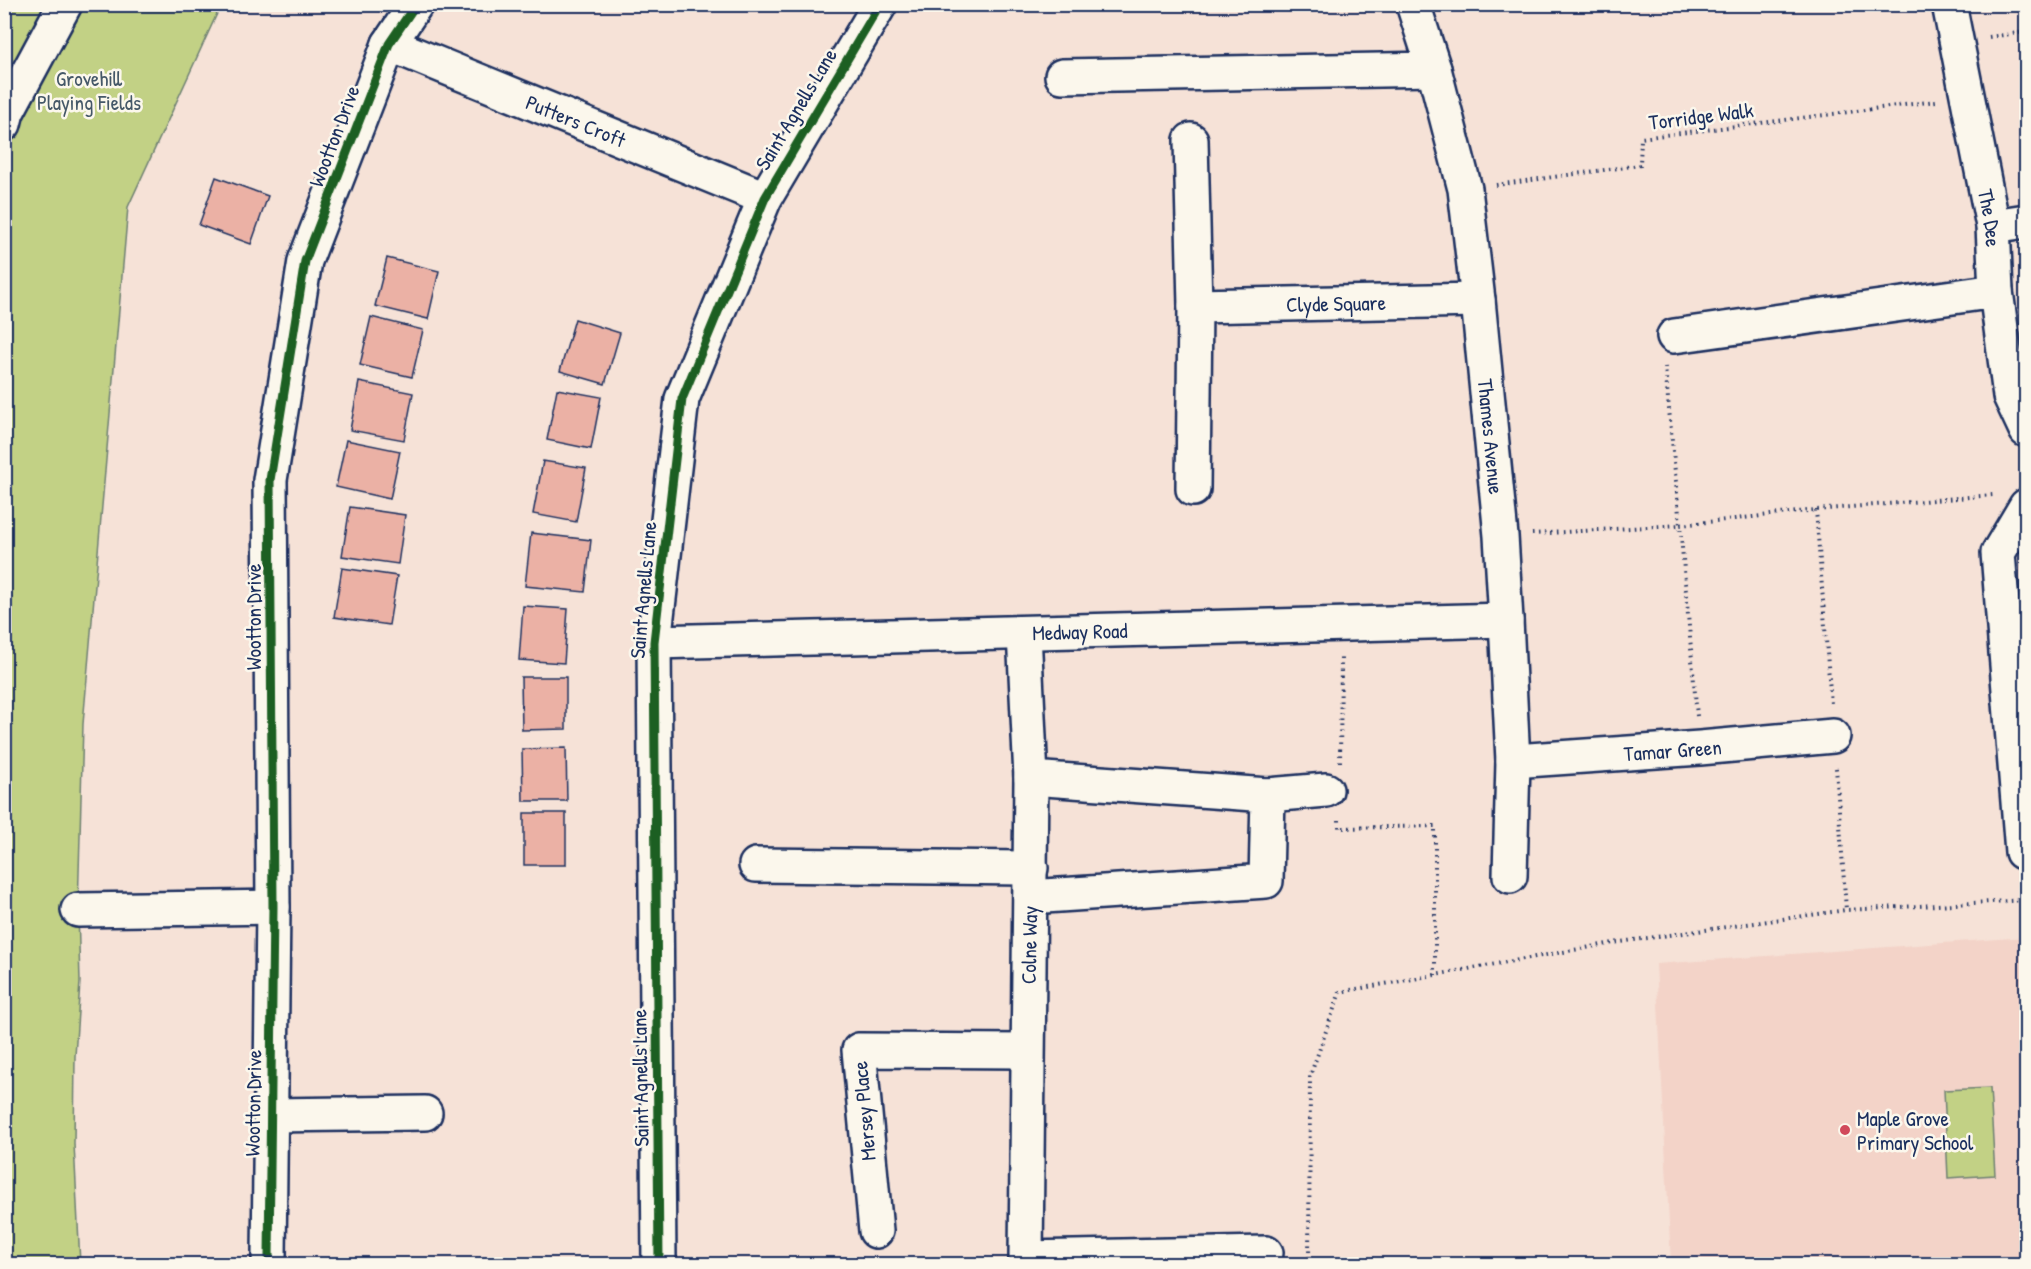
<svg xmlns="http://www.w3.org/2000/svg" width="2031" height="1269" viewBox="0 0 2031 1269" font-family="'Patrick Hand',sans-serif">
  <rect width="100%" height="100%" fill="#f6e2d7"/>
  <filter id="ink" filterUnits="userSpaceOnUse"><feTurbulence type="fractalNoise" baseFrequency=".0167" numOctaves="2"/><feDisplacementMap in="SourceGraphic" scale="12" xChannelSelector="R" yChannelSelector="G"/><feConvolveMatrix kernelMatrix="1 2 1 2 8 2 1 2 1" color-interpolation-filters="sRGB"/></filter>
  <g filter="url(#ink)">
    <path fill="#f3d3c8" d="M 2026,937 L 2026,1264 L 1671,1264 L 1656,964 Z"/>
    <g fill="#c2d185" stroke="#6e8072" stroke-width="1.5">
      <path d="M 5,5 L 221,5 L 128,207 L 83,724 L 78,910 L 80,982 L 75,1056 L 74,1144 L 80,1264 L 5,1264 Z"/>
      <path d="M 1990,1088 L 1995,1175 L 1948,1178 L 1944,1090 Z"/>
    </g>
    <g fill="#ebb1a5" stroke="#1b2f5e" stroke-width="1.5">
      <path d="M 216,177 L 268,196 L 251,244 L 199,225 Z"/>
      <path d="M 387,258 L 439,271 L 428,319 L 375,306 Z"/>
      <path d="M 371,317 L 423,330 L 412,377 L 360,365 Z"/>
      <path d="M 575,319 L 620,333 L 605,384 L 560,371 Z"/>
      <path d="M 359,382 L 413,393 L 404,440 L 350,430 Z"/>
      <path d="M 557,389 L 601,397 L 591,449 L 547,440 Z"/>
      <path d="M 346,440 L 400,451 L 390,499 L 336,487 Z"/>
      <path d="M 543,461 L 586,468 L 576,522 L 533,514 Z"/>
      <path d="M 350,507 L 405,515 L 398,564 L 342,556 Z"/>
      <path d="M 531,533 L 591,540 L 585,592 L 525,586 Z"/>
      <path d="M 342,568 L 397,576 L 389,625 L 334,617 Z"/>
      <path d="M 523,606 L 568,609 L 564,663 L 519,660 Z"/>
      <path d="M 521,677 L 566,677 L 566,729 L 522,730 Z"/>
      <path d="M 566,748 L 567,801 L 523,801 L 522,749 Z"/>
      <rect x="524" y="813" width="42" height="52"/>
    </g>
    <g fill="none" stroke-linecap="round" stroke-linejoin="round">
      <defs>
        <g id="minor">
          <path id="s1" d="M 1413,4 L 1434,69 L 1465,189 L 1478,300 L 1501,536 L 1506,620 L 1513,761 L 1510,876"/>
          <path id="s2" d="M 1949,4 L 1993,226 L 1996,291 L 2010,396 L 2026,430"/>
          <path id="s3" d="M 389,44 L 765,198"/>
          <path d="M 1062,76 L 1434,69"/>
          <path d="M 4,124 L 7,112 L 65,4"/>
          <path d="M 1191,140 L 1195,306 L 1193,489"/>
          <path d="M 1993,226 L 2026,221"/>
          <path id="s4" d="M 1195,306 L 1478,300"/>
          <path d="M 1674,336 L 1996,291"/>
          <path d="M 1024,633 L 1031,778 L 1026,1258 L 1266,1253"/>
          <path id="s5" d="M 654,642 L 1506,620"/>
          <path id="s6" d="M 1513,761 L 1700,748 L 1833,736"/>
          <path d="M 1268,795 L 1326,790"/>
          <path d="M 2022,852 L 1998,553 L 2026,506"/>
          <path d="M 756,865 L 1031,868"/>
          <path d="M 1030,897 L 1266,881 L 1268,795 L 1031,778"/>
          <path d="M 78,910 L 273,907"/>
          <path d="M 270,1115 L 425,1113"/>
          <path d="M 876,1231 L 859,1050 L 1027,1051"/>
          <path d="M 269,1257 L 273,907 L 270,480 L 305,261 L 389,44 L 416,4"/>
          <path d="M 659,1264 L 654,642 L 682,399 L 765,198 L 880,4"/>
        </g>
      </defs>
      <use href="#minor" stroke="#1b2f5e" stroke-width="38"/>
      <g stroke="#1b2f5e" stroke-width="4" stroke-dasharray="1.5 4.5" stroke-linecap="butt">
        <path d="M 1989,37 L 2026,32"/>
        <path d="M 1496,185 L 1640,165 L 1641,138 L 1936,101"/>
        <path d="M 1816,510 L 1831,704"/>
        <path d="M 1532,534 L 1680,525 L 1665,367"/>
        <path d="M 1697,716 L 1680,525 L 1816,510 L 1993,495"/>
        <path d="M 1340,762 L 1341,658"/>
        <path d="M 1836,768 L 1846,910"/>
        <path d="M 1339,820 L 1339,828 L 1435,826 L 1435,975"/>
        <path d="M 1309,1264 L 1310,1076 L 1340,992 L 1613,943 L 1846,910 L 2026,900"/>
      </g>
      <use href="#minor" stroke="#fbf7ec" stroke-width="33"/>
      <defs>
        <g id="cycleway">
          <path d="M 269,1257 L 273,907 L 270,480 L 305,261 L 389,44 L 416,4"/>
          <path d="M 659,1264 L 654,642 L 682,399 L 765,198 L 880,4"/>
        </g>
      </defs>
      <use href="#cycleway" stroke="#fbf7ec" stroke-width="13"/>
      <use href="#cycleway" stroke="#1b5e20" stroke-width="9"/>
    </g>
  </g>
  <circle fill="#d1495b" stroke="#fbf7ec" stroke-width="2" cx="1845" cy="1130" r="6"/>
  <g text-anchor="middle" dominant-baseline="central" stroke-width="5" stroke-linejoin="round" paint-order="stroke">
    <g font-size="21" fill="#455868" stroke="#fbf7ec">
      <text x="89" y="78">Grovehill<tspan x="89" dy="24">Playing Fields</tspan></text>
    </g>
    <g font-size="21" fill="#1b2f5e" stroke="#fbf7ec">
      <text transform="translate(796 109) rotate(-59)">Saint Agnells Lane</text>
      <text transform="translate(1701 116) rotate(-7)">Torridge Walk</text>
      <text stroke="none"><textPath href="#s3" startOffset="202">Putters Croft</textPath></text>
      <text transform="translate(334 136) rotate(-69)">Wootton Drive</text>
      <text stroke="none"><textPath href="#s2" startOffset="218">The Dee</textPath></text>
      <text stroke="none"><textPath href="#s4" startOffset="141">Clyde Square</textPath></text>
      <text stroke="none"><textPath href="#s1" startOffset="441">Thames Avenue</textPath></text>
      <text transform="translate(643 590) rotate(-85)">Saint Agnells Lane</text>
      <text transform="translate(253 617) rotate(-90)">Wootton Drive</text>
      <text stroke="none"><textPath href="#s5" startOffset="426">Medway Road</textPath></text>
      <text stroke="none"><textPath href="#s6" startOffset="160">Tamar Green</textPath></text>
      <text transform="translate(1029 945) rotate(-89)">Colne Way</text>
      <text transform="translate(640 1078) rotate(-91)">Saint Agnells Lane</text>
      <text transform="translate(253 1103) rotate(-89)">Wootton Drive</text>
      <text transform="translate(864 1111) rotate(-95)">Mersey Place</text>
    </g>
    <g font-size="21" fill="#1b2f5e" stroke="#fbf7ec" text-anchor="start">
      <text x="1857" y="1118">Maple Grove<tspan x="1857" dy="24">Primary School</tspan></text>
    </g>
  </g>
  <rect width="2031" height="1269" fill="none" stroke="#fbf7ec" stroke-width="24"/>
  <rect x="12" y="12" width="2007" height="1245" fill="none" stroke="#1b2f5e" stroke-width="2" filter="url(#ink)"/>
</svg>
